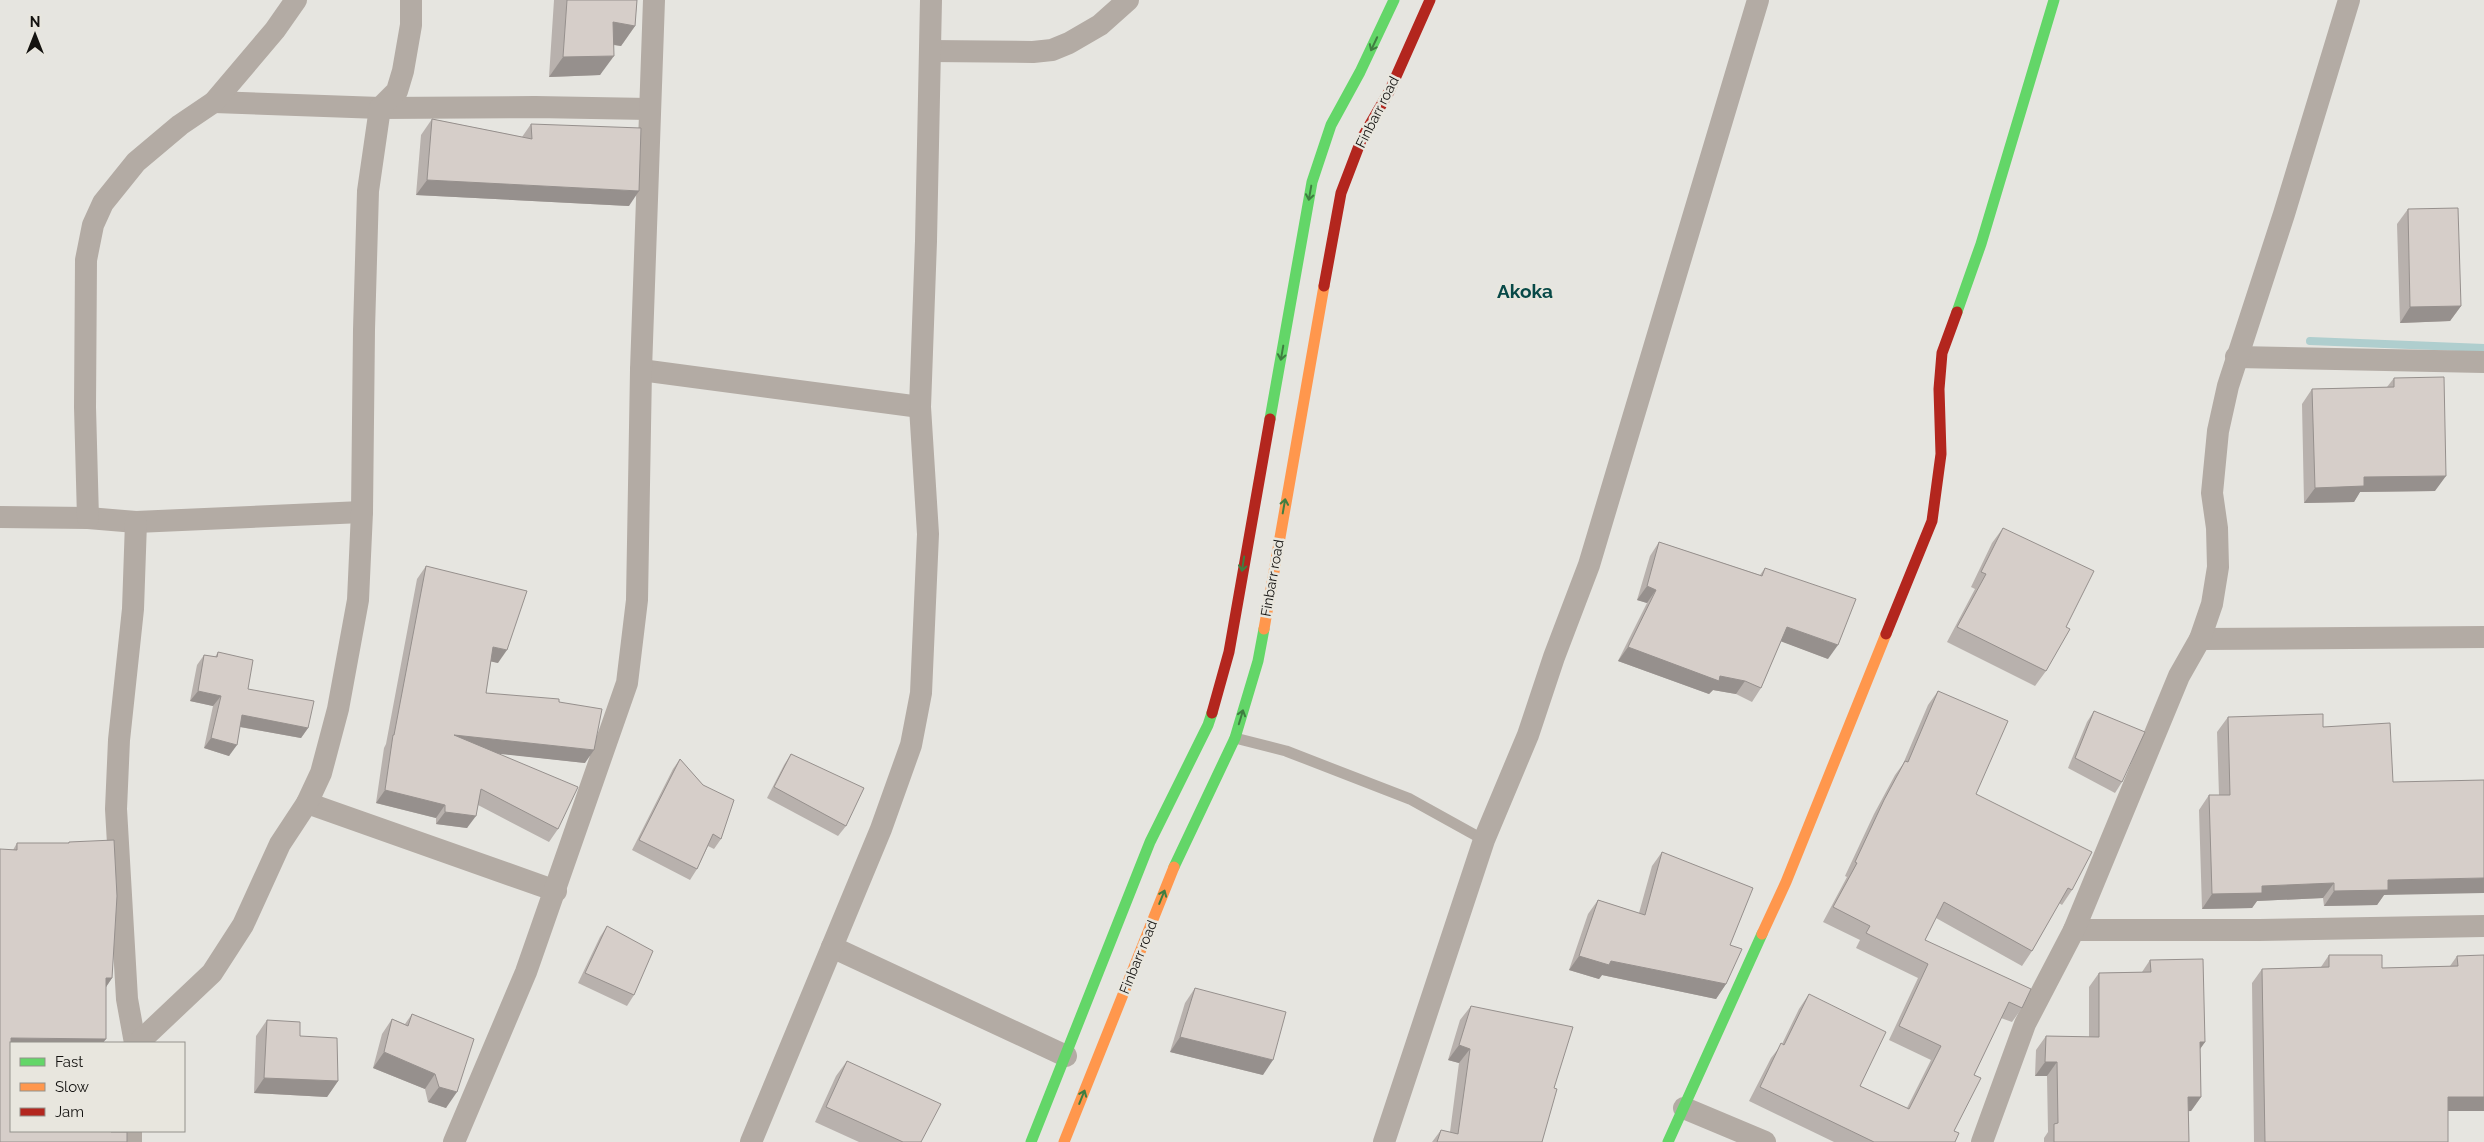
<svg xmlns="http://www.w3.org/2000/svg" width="2484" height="1142" viewBox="0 0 2484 1142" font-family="Raleway,sans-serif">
  <rect width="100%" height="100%" fill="#e6e5e0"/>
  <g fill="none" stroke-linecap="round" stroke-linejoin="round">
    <path stroke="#afcece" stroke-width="8" d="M 2310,341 L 2484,348"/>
    <path stroke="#b3aba4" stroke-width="11" d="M 1235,738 L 1286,751 L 1410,799 L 1484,840"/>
    <g stroke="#b3aba4" stroke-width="22">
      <path d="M 930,51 L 1033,52 L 1052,50 L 1069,43 L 1100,25 L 1128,0"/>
      <path d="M 214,102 L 380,108 L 535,107 L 649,109"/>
      <path d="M 2236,357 L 2484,362"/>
      <path d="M 641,370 L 920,407"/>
      <path d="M 0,517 L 88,518 L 136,522 L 362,512"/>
      <path d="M 88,518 L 85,407 L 86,260 L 93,225 L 103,203 L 136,162 L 180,125 L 214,102 L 275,30 L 296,0"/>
      <path d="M 2200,639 L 2484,637"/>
      <path d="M 307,803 L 556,891"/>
      <path d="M 2074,930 L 2259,930 L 2484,926"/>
      <path d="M 832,947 L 1066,1056"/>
      <path d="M 135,1043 L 127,999 L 116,809 L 119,740 L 133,609 L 136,522"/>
      <path d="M 138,1043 L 212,973 L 243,925 L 280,844 L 307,803 L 321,773 L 338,709 L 358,600 L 362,512 L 364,330 L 368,191 L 380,108 L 397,91 L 403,71 L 411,25 L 411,0"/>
      <path d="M 1684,1108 L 1765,1142"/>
      <path d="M 131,1142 L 131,1131"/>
      <path d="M 454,1142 L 526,972 L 627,683 L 637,600 L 641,370 L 654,0"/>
      <path d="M 751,1142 L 881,829 L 911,745 L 921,693 L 928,534 L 920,407 L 926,241 L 931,0"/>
      <path d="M 1384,1142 L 1484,840 L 1528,735 L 1554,657 L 1589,565 L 1758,0"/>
      <path d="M 1982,1142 L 2025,1024 L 2074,930 L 2179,676 L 2200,639 L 2212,604 L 2218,567 L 2217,528 L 2212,493 L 2218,431 L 2228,386 L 2284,214 L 2349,0"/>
    </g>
    <g stroke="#63d668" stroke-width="11">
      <path d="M 1957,312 L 1981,244 L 2054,0"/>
      <path d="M 1270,419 L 1312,182 L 1331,125 L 1360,72 L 1394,0"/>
      <path d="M 1174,867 L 1235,738 L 1258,661 L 1264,629"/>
      <path d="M 1031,1142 L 1150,842 L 1208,725 L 1212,713"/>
      <path d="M 1668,1142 L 1762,934"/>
    </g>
    <g stroke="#ff974d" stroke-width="11">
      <path d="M 1264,629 L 1324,286"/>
      <path d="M 1762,934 L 1786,882 L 1886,634"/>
      <path d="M 1064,1142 L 1174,867"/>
    </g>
    <g stroke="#b3261e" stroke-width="11">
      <path d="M 1324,286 L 1341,193 L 1362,138 L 1390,90 L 1430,0"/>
      <path d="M 1886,634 L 1932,521 L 1941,454 L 1939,389 L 1942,353 L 1957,312"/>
      <path d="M 1212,713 L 1229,652 L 1270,419"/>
    </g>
  </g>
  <g fill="#b8b1ad">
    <path d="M 554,0 L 637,0 L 635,26 L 621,46 L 613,45 L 600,75 L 549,77 Z"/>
    <path d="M 432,119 L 522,137 L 531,124 L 629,206 L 416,195 L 421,135 Z"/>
    <path d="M 2408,209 L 2461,306 L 2450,321 L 2400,323 L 2397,224 Z"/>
    <path d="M 2394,378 L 2435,491 L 2360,492 L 2354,502 L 2304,503 L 2302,404 L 2312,389 L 2387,387 Z"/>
    <path d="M 2003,528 L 2066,627 L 2046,671 L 2035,686 L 1947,642 L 1975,589 L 1971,587 L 1992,543 Z"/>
    <path d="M 1659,542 L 1760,575 L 1765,568 L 1828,659 L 1781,641 L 1761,688 L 1752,702 L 1736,694 L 1713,690 L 1709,694 L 1618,661 L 1647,603 L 1637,600 L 1650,556 Z"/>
    <path d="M 426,566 L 498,663 L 491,661 L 486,693 L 559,702 L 585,763 L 498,753 L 558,829 L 549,842 L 478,805 L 467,828 L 436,824 L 436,818 L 376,803 L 384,748 L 386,744 L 417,579 Z"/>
    <path d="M 218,652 L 248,689 L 308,728 L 301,738 L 240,727 L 229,756 L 204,748 L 213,706 L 190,701 L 197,665 L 204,655 L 215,657 Z"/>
    <path d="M 1938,691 L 1976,794 L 2072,890 L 2062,905 L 2059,903 L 2032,951 L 2022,966 L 1936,918 L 1925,940 L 2022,1008 L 2012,1022 L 2001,1018 L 1974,1075 L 1954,1131 L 1955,1142 L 1834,1142 L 1749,1101 L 1771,1058 L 1782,1044 L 1799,1009 L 1809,994 L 1860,1086 L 1907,1108 L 1931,1060 L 1889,1040 L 1918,978 L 1856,948 L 1860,940 L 1823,922 L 1847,877 L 1845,876 L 1874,814 L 1895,775 L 1903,764 L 1928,705 Z"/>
    <path d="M 2094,711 L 2122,782 L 2115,793 L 2068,768 L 2087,722 Z"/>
    <path d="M 2228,717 L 2323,727 L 2384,895 L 2377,905 L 2324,906 L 2323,898 L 2257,901 L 2252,908 L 2202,909 L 2199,810 L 2209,795 L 2219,795 L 2217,732 Z"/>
    <path d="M 791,754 L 846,826 L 838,836 L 767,798 L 784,765 Z"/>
    <path d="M 680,759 L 703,785 L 721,839 L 714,849 L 708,846 L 697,869 L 690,880 L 632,850 L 673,769 Z"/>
    <path d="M 69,842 L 112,978 L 106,987 L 11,1043 L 11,1131 L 111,1132 L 0,1142 L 13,850 L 17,843 L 68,843 Z"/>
    <path d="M 1662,852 L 1730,945 L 1726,984 L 1716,999 L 1602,975 L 1599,979 L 1569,970 L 1588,914 L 1598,900 L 1639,913 L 1652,866 Z"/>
    <path d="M 607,926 L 634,995 L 627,1006 L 578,983 L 600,937 Z"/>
    <path d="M 2329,955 L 2382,968 L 2450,966 L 2457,956 L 2484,1111 L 2448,1111 L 2448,1142 L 2254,1142 L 2252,983 L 2262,969 L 2321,967 Z"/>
    <path d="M 2150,960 L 2205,1042 L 2200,1049 L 2201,1097 L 2191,1111 L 2188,1111 L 2189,1142 L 2044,1142 L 2044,1138 L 2048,1132 L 2047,1076 L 2035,1076 L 2036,1050 L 2046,1036 L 2089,1037 L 2089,987 L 2099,973 L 2142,972 Z"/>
    <path d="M 1195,988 L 1263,1075 L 1170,1052 L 1185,1003 Z"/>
    <path d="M 1471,1006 L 1554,1088 L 1542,1142 L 1432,1142 L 1441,1130 L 1450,1132 L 1459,1063 L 1448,1060 L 1460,1020 Z"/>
    <path d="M 412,1014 L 474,1039 L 446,1108 L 428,1102 L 425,1089 L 373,1068 L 382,1034 L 392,1019 L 405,1024 Z"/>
    <path d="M 267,1020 L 300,1036 L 338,1081 L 327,1097 L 254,1093 L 256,1036 Z"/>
    <path d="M 847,1061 L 921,1142 L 859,1142 L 815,1122 L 836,1076 Z"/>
  </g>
  <g fill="#96908d">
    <path d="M 613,22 L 635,26 L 621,46 L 599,42 Z"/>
    <path d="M 614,56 L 600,75 L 549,77 L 563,57 Z"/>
    <path d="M 427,180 L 639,191 L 629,206 L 416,195 Z"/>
    <path d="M 2461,306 L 2450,321 L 2400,323 L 2410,307 Z"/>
    <path d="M 2446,476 L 2435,491 L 2360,492 L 2354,502 L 2304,503 L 2315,488 L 2364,477 Z"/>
    <path d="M 1647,586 L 1656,590 L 1647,603 L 1637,600 Z"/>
    <path d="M 1787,627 L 1838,645 L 1828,659 L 1777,640 Z"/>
    <path d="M 493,647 L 507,650 L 498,663 L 484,660 Z"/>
    <path d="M 1628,647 L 1720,676 L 1745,681 L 1736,694 L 1713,690 L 1709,694 L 1618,661 Z"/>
    <path d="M 198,691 L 221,696 L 213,706 L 190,701 Z"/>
    <path d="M 242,715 L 308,728 L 301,738 L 235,726 Z"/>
    <path d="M 454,735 L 594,750 L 585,763 L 445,748 Z"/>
    <path d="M 211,738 L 237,745 L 229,756 L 204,748 Z"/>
    <path d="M 385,790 L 445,805 L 436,818 L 376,803 Z"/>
    <path d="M 445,812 L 476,816 L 467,828 L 436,824 Z"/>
    <path d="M 2484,878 L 2484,893 L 2384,895 L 2377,905 L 2324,906 L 2334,891 L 2388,880 Z"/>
    <path d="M 2334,883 L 2323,898 L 2257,901 L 2252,908 L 2202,909 L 2212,894 L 2262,886 Z"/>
    <path d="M 1579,956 L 1611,961 L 1726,984 L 1716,999 L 1602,975 L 1599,979 L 1569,970 Z"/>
    <path d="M 106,978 L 112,978 L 104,990 Z"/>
    <path d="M 1180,1037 L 1273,1060 L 1263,1075 L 1170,1052 Z"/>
    <path d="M 11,1038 L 106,1039 L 103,1043 L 11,1043 Z"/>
    <path d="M 2200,1042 L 2205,1042 L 2195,1056 Z"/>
    <path d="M 1459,1045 L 1470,1049 L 1459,1063 L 1448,1060 Z"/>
    <path d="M 384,1052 L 435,1074 L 425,1089 L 373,1068 Z"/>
    <path d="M 2045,1062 L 2057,1062 L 2047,1076 L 2035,1076 Z"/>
    <path d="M 264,1078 L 338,1081 L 327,1097 L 254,1093 Z"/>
    <path d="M 439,1087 L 457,1092 L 446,1108 L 428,1102 Z"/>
    <path d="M 2188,1097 L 2201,1097 L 2191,1111 L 2178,1112 Z"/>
    <path d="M 2448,1097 L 2484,1097 L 2484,1111 L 2438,1111 Z"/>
  </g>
  <g fill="#d6cec9" stroke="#96908d">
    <path d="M 567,0 L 637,0 L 635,26 L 613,22 L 614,56 L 563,57 Z"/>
    <path d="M 432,119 L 532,139 L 531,124 L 641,128 L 639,191 L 427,180 Z"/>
    <path d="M 2458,208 L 2461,306 L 2410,307 L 2408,209 Z"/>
    <path d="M 2444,377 L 2446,476 L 2364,477 L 2364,486 L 2315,488 L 2312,389 L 2394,387 L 2394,378 Z"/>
    <path d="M 2003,528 L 2094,571 L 2066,627 L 2070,629 L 2046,671 L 1957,627 L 1986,574 L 1981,572 Z"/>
    <path d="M 1659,542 L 1762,576 L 1765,568 L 1856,599 L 1838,645 L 1787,627 L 1761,688 L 1745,681 L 1720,676 L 1719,681 L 1628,647 L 1656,590 L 1647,586 Z"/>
    <path d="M 426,566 L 527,591 L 507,650 L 493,647 L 486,693 L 559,699 L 559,702 L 602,709 L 594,750 L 454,735 L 578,787 L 558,829 L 481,789 L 476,816 L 445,812 L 445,805 L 385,790 L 393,735 L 394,735 Z"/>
    <path d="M 218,652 L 253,660 L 248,689 L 314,701 L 308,728 L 242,715 L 237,745 L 211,738 L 221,696 L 198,691 L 204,655 L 217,657 Z"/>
    <path d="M 1938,691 L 2008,721 L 1976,794 L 2092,852 L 2072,890 L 2068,888 L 2032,951 L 1944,902 L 1925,940 L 2031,989 L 2022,1008 L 2009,1002 L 1974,1075 L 1981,1078 L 1954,1131 L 1959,1133 L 1955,1142 L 1874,1142 L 1760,1087 L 1781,1043 L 1784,1045 L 1809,994 L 1886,1032 L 1860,1086 L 1909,1109 L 1941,1046 L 1899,1026 L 1928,964 L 1866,933 L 1870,926 L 1833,907 L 1857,863 L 1855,862 L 1884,800 L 1905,761 L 1908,762 Z"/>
    <path d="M 2094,711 L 2145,732 L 2122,782 L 2075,758 Z"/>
    <path d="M 2323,714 L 2323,727 L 2390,723 L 2393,782 L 2484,780 L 2484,878 L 2388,880 L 2388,890 L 2334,891 L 2334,883 L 2262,886 L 2262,893 L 2212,894 L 2209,795 L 2230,795 L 2228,717 Z"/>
    <path d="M 791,754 L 864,788 L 846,826 L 774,787 Z"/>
    <path d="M 680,759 L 703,785 L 734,800 L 721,839 L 713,834 L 697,869 L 639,840 Z"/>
    <path d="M 114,840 L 117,896 L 112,978 L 106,978 L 106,1039 L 11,1038 L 11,1131 L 111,1131 L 111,1132 L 127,1132 L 127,1142 L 0,1142 L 0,849 L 17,850 L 17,843 L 69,843 L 69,842 Z"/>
    <path d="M 1662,852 L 1753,888 L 1730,945 L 1742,949 L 1726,984 L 1611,961 L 1609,965 L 1579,956 L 1598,900 L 1645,915 Z"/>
    <path d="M 607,926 L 653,951 L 634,995 L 585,973 Z"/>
    <path d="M 2329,955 L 2382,955 L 2382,968 L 2458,966 L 2457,956 L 2484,955 L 2484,1097 L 2448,1097 L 2448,1142 L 2265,1142 L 2262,969 L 2329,967 Z"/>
    <path d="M 2203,959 L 2205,1042 L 2200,1042 L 2201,1097 L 2188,1097 L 2189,1142 L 2054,1142 L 2054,1124 L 2058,1123 L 2057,1062 L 2045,1062 L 2046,1036 L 2099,1037 L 2099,973 L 2151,972 L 2150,960 Z"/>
    <path d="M 1195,988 L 1286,1012 L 1273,1060 L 1180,1037 Z"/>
    <path d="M 1471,1006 L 1573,1027 L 1554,1088 L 1557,1089 L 1542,1142 L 1437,1142 L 1441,1130 L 1458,1134 L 1470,1049 L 1459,1045 Z"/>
    <path d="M 412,1014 L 474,1039 L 457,1092 L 439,1087 L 435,1074 L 384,1052 L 392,1019 L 408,1026 Z"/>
    <path d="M 267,1020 L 300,1022 L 300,1036 L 337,1038 L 338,1081 L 264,1078 Z"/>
    <path d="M 847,1061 L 941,1104 L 921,1142 L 903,1142 L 826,1107 Z"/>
  </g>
  <defs><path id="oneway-shaft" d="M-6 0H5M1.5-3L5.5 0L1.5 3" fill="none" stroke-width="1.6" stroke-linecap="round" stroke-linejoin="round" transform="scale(1.25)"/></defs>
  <g stroke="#3f7e41">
    <use href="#oneway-shaft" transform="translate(1374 44) rotate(115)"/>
    <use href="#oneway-shaft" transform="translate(1310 193) rotate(100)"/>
    <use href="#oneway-shaft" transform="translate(1282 353) rotate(100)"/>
    <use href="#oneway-shaft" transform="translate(1284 506) rotate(-80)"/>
    <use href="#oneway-shaft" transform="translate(1243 564) rotate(99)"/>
    <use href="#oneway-shaft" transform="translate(1241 717) rotate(-73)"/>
    <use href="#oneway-shaft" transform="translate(1162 897) rotate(-68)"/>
    <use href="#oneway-shaft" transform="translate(1082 1097) rotate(-68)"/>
  </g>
  <g text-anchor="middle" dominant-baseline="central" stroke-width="5" stroke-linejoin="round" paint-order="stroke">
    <g font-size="14" fill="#141311" stroke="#e8e6de">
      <text transform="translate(1377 112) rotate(-63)">Finbarr road</text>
      <text transform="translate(1272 578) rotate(-80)">Finbarr road</text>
      <text transform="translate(1138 957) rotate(-68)">Finbarr road</text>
    </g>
    <g font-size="19" font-weight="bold" fill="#084947" stroke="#e8e6de">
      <text x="1525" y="291">Akoka</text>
    </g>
  </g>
  <rect x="10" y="1042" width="175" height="90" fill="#e8e6de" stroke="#93928c"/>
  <rect x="20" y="1058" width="25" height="8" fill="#63d668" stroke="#93928c"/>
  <text x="55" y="1067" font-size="15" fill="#141311">Fast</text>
  <rect x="20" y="1083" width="25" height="8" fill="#ff974d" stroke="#93928c"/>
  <text x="55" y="1092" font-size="15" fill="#141311">Slow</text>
  <rect x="20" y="1108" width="25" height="8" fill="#b3261e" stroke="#93928c"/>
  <text x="55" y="1117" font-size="15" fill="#141311">Jam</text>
  <g transform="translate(35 35)" stroke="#e8e6de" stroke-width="4" paint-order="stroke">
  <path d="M0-4L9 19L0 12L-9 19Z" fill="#141311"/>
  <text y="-8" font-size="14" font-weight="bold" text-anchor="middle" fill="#141311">N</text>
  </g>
</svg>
